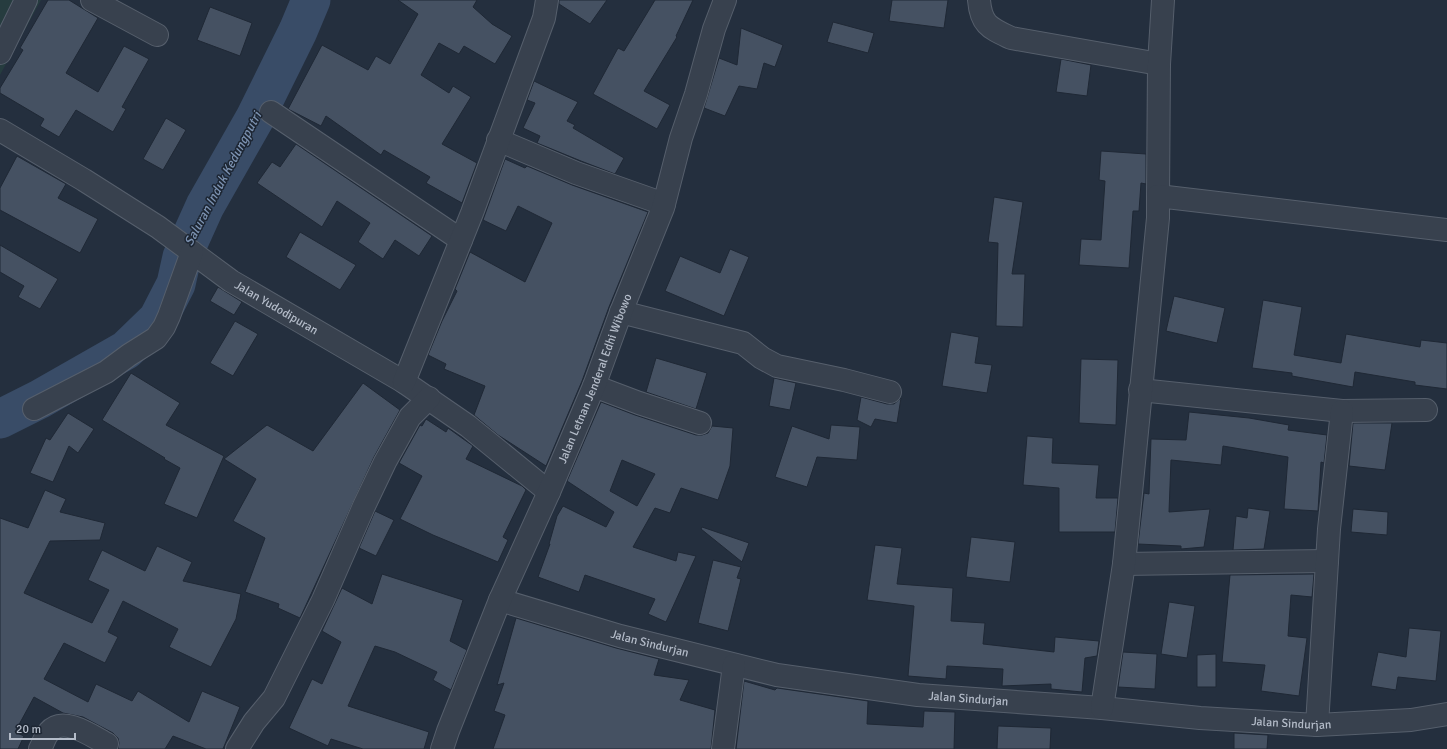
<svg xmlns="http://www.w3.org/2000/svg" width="1447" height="749" viewBox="0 0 1447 749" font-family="Signika,sans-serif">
  <rect width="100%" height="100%" fill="#242f3e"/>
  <path fill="#263c3f" d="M 0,0 L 41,0 L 0,75 Z"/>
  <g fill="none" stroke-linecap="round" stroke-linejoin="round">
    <path stroke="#394c67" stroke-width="39" d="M 0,419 L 40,399 L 126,350 L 158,319 L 176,284 L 182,257 L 205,206 L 255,118 L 298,31 L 311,0"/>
  </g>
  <g fill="#455162" stroke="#1f2835" fill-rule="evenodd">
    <path d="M 48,0 L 69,0 L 98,18 L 66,73 L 98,92 L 124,46 L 149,59 L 122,107 L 126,109 L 113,132 L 76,110 L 59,137 L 40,126 L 44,119 L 0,93 L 0,88 L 23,50 L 20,48 Z"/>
    <path d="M 398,0 L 477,0 L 473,7 L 492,24 L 512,36 L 495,64 L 464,46 L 459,54 L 439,43 L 421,75 L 449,93 L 453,86 L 471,97 L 442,144 L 477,163 L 462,203 L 426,183 L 430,177 L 384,150 L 381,155 L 326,116 L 321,126 L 288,109 L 322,45 L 368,70 L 376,56 L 390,64 L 418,14 Z"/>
    <path d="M 559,0 L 607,0 L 590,24 L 559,4 Z"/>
    <path d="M 655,0 L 693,0 L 676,36 L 677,37 L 644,91 L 670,105 L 657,129 L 593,94 L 618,48 L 624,51 Z"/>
    <path d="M 892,0 L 948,0 L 944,28 L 889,21 Z"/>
    <path d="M 210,7 L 252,23 L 240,56 L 197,40 Z"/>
    <path d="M 833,22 L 874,33 L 868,53 L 827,42 Z"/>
    <path d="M 741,28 L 783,45 L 775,67 L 764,63 L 757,89 L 739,86 L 725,116 L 704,108 L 719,58 L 737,65 Z"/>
    <path d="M 1061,59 L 1091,65 L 1087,96 L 1056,92 Z"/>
    <path d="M 534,81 L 578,102 L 567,121 L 575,125 L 573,128 L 624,158 L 615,174 L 581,161 L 537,143 L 540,136 L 523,128 L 535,103 L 527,100 Z"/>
    <path d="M 166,118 L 186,130 L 163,170 L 143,159 Z"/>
    <path d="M 296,144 L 432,236 L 419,256 L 395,240 L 383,259 L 358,242 L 370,223 L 337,201 L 322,227 L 257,183 L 272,162 L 280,167 Z"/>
    <path d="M 1101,151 L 1146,154 L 1146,184 L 1141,183 L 1139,211 L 1133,211 L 1129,268 L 1079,265 L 1081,239 L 1101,240 L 1105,181 L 1099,180 Z"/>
    <path d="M 17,156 L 66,184 L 58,198 L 98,219 L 80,253 L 0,210 L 0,188 Z"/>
    <path d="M 505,159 L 525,168 L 527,166 L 572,185 L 648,212 L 609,307 L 582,381 L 546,466 L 498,435 L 474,415 L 485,386 L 444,369 L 446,364 L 428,355 L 442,321 L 457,291 L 455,289 L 470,252 L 525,282 L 552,223 L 518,206 L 506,231 L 483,220 Z"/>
    <path d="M 994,197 L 1023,202 L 1012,274 L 1025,274 L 1023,327 L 996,326 L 998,243 L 988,242 Z"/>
    <path d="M 300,232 L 356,265 L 340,290 L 286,257 Z"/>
    <path d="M 0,245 L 58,279 L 40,309 L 18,297 L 24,286 L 0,272 Z"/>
    <path d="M 730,249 L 749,257 L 724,316 L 665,291 L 680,256 L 720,273 Z"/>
    <path d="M 218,287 L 242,302 L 234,315 L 210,301 Z"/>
    <path d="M 1174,296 L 1225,308 L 1217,343 L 1166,331 Z"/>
    <path d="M 1263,300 L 1302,307 L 1294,355 L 1341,363 L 1346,334 L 1420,347 L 1421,340 L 1447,343 L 1447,389 L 1415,385 L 1415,382 L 1355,372 L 1353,387 L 1292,376 L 1292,373 L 1252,368 Z"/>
    <path d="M 235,321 L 258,334 L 233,376 L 210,363 Z"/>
    <path d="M 951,332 L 979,337 L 975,363 L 992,365 L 987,393 L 942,386 Z"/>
    <path d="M 656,358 L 707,373 L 696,409 L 646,392 Z"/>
    <path d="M 1081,359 L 1118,360 L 1116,425 L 1079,423 Z"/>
    <path d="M 131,373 L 180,403 L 166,425 L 224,456 L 197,518 L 164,504 L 180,468 L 164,459 L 165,458 L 102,420 Z"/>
    <path d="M 774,378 L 796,383 L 790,410 L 769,406 Z"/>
    <path d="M 363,383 L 400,410 L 374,457 L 300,618 L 278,608 L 279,604 L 245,592 L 265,538 L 233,521 L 256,479 L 224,459 L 267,425 L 313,451 Z"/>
    <path d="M 861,397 L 887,404 L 894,404 L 901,398 L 897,423 L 875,419 L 871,427 L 857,420 Z"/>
    <path d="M 601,402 L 635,415 L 696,435 L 702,435 L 708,433 L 712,426 L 733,428 L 730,466 L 718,500 L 681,488 L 670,513 L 655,508 L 633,547 L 676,561 L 678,552 L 696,556 L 666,622 L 648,614 L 655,599 L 585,575 L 579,592 L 538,577 L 550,544 L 549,544 L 557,516 L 563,506 L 606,527 L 614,512 L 567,481 ZM 622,460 L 655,474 L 637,506 L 610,491 Z"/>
    <path d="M 1189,412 L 1249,418 L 1289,425 L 1288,430 L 1327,435 L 1324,463 L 1321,462 L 1318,511 L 1284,509 L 1288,457 L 1223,446 L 1221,465 L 1171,460 L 1169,512 L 1210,509 L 1204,547 L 1181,549 L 1181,546 L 1138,544 L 1144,493 L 1149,494 L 1151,439 L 1186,440 Z"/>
    <path d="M 68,413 L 94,429 L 78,453 L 69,446 L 53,482 L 30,473 L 46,438 L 50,440 Z"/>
    <path d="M 426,419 L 446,432 L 448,428 L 473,446 L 466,459 L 522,486 L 526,490 L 503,537 L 508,540 L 498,562 L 433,535 L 400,519 L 422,476 L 399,463 L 420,425 L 422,426 Z"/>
    <path d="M 1353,423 L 1392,423 L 1385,470 L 1349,466 Z"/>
    <path d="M 831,425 L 860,427 L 857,460 L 817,457 L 807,487 L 775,477 L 792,426 L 829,439 Z"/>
    <path d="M 1027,436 L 1053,438 L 1052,463 L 1099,465 L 1096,498 L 1118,498 L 1115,532 L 1059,532 L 1059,488 L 1023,485 Z"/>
    <path d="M 45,490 L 66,499 L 60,512 L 105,523 L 100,540 L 50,541 L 24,593 L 92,623 L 109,590 L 88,580 L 102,550 L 145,571 L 157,546 L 192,562 L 183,581 L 241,594 L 236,619 L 211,667 L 169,647 L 178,629 L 123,601 L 108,632 L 118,637 L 105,663 L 64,643 L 44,679 L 88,702 L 96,684 L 132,701 L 138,691 L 189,722 L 202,691 L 240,707 L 223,749 L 206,749 L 173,736 L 165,749 L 118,749 L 119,743 L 118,738 L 113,733 L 83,717 L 63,713 L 34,697 L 15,732 L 24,736 L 18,749 L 0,749 L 0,518 L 28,528 Z"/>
    <path d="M 1248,508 L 1270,511 L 1264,549 L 1233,550 L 1236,516 L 1247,518 Z"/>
    <path d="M 1353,509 L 1388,512 L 1387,535 L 1351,532 Z"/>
    <path d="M 375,511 L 394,520 L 376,556 L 359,548 Z"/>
    <path d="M 702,527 L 749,543 L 742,562 L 701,529 Z"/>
    <path d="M 971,537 L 1015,542 L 1010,582 L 966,577 Z"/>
    <path d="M 875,545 L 902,548 L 897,584 L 953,588 L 951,621 L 985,623 L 983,644 L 1054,652 L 1055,637 L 1099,641 L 1097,656 L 1085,658 L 1082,692 L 1051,689 L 1051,684 L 1002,686 L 1003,669 L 947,666 L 946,679 L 908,676 L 914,606 L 867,600 Z"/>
    <path d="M 713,560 L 741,567 L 737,578 L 741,579 L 728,631 L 698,623 Z"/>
    <path d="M 382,574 L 463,600 L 450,641 L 467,650 L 451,690 L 433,680 L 437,672 L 395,652 L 375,646 L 348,706 L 429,732 L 424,749 L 363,749 L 331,739 L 328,746 L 289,728 L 312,679 L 322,684 L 341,642 L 322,631 L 342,588 L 372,604 Z"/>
    <path d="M 1314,574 L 1312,597 L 1291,595 L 1288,636 L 1307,638 L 1299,696 L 1261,691 L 1265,665 L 1222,662 L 1230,575 Z"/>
    <path d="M 1169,602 L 1195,606 L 1187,658 L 1161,654 Z"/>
    <path d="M 516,618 L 616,648 L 659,659 L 654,675 L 689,680 L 680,700 L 715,710 L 711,749 L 493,749 L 505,715 L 494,711 L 504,683 L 497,685 Z"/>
    <path d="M 1409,628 L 1441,631 L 1436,681 L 1398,677 L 1396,690 L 1371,686 L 1378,652 L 1406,657 Z"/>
    <path d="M 1123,652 L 1157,654 L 1155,689 L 1118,687 Z"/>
    <path d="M 1216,654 L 1216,687 L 1197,687 L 1197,655 Z"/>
    <path d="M 744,681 L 775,690 L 777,688 L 868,701 L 867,724 L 923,727 L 924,711 L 955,712 L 954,749 L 736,749 Z"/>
    <path d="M 998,726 L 1051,728 L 1050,749 L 997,749 Z"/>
    <path d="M 1234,733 L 1268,735 L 1267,749 L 1234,749 Z"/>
  </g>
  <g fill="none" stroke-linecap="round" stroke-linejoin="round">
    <defs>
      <g id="minor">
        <path d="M 92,0 L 157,35"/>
        <path d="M 979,0 C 981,25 990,28 1011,38 L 1159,64"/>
        <path d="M 0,53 L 26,0"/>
        <path d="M 271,112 L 461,240"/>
        <path id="s1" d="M 0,130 L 84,180 L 158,227 L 231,281 L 404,382 L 468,426 L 549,492"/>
        <path d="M 498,140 L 576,173 L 664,204"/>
        <path d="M 1158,196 L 1159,64 L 1163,0"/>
        <path d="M 621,312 L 743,343 L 762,358 L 777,366 L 844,380 L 890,392"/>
        <path d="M 404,382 L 472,213 L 544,18 L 547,0"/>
        <path d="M 594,386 L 639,403 L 700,423"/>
        <path d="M 1140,390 L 1342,411 L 1426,410"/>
        <path d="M 34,409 L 106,372 L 129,355 L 156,338 L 164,327 L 169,316 L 192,252"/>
        <path d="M 1124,564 L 1327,561"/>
        <path id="s2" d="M 500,600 L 620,636 L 777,675 L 918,695 L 1102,708 L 1200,718 L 1317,725 L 1411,720 L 1447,714"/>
        <path d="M 1102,708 L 1124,564 L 1158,218 L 1158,196 L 1447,230"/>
        <path d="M 1317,725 L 1329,529 L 1342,411"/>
        <path d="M 40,749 C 43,744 45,736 49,732 C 63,715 92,736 107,744"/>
        <path d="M 237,749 L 254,722 L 274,698 L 323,600 L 364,506 L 385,462 L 410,417 L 429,398"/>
        <path id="s3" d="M 442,749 L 448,731 L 500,600 L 549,492 L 594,386 L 621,312 L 663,208 L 681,138 L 696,94 L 714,29 L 725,0"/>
        <path d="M 723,749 L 734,665"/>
      </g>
    </defs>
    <use href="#minor" stroke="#565f6c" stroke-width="24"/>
    <use href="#minor" stroke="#38414e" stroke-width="22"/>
  </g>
  <g text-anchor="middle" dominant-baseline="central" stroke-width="3" stroke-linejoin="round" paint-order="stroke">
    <g font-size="12" fill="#b4bcc9" stroke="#1d2633">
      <text stroke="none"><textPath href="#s1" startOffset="329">Jalan Yudodipuran</textPath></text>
      <text stroke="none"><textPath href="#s3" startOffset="401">Jalan Letnan Jenderal Edhi Wibowo</textPath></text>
      <text stroke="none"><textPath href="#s2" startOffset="156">Jalan Sindurjan</textPath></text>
      <text stroke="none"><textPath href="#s2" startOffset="480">Jalan Sindurjan</textPath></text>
      <text stroke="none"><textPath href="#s2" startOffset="804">Jalan Sindurjan</textPath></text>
    </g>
    <g font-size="13" font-style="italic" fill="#7c92b1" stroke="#1d2633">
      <text transform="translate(223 179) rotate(-62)">Saluran Induk Kedungputri</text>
    </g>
  </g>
  <path d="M10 733v6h65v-6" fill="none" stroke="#b4bcc9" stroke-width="2"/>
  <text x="16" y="733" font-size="12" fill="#b4bcc9" stroke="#1d2633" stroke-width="3" paint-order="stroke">20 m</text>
</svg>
